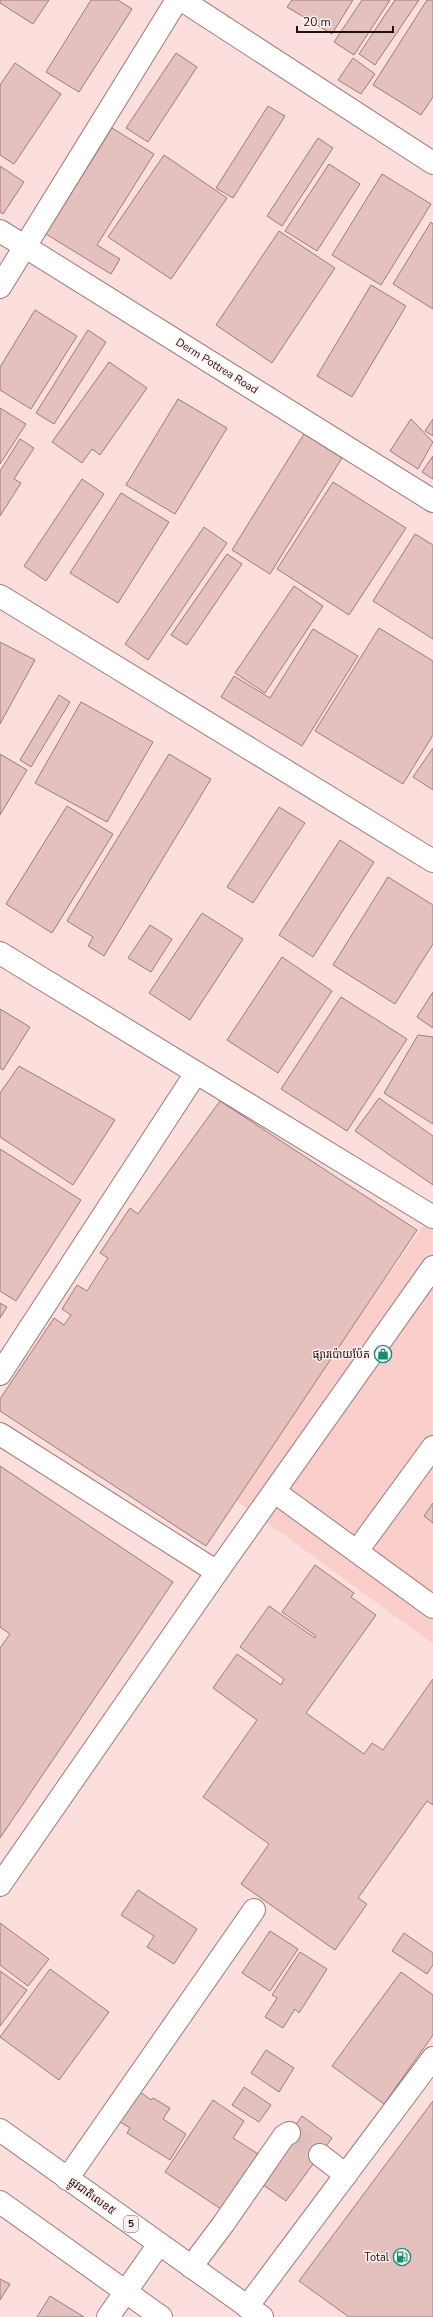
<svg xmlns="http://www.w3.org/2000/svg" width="433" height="2317" viewBox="0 0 433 2317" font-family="'Nunito Sans','Noto Sans Khmer',sans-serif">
  <rect width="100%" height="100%" fill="#fcdfdd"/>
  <path fill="#facecb" d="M 433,1212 L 433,1644 L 232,1497 Z"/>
  <g fill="#e4c1bf" stroke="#9c7c7a">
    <path d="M 0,0 L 49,0 L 33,24 L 0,3 Z"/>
    <path d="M 91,0 L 118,0 L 132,9 L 79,92 L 46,72 Z"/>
    <path d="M 292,0 L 353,0 L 332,34 L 287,7 Z"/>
    <path d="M 362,0 L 390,0 L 354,55 L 334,42 Z"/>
    <path d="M 395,0 L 419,0 L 375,65 L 359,54 Z"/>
    <path d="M 427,0 L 433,0 L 433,97 L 421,115 L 373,85 Z"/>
    <path d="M 176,53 L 197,67 L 148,142 L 126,128 Z"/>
    <path d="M 353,58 L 375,74 L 361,94 L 338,80 Z"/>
    <path d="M 15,63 L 61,94 L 14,164 L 0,155 L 0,85 Z"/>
    <path d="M 268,106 L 285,116 L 233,198 L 216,188 Z"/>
    <path d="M 112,128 L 154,154 L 97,245 L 120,259 L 111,274 L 46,234 Z"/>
    <path d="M 318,138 L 333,148 L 282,226 L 267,216 Z"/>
    <path d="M 164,155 L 227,198 L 171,279 L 108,237 Z"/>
    <path d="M 329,164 L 360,184 L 317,251 L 285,231 Z"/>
    <path d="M 0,166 L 24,182 L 3,214 L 0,212 Z"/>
    <path d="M 382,174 L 431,204 L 381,285 L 332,255 Z"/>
    <path d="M 431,222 L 433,224 L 433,309 L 393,284 Z"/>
    <path d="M 279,231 L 335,268 L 272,363 L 216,325 Z"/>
    <path d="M 371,285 L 406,306 L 352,397 L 317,376 Z"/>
    <path d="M 35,310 L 77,336 L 31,409 L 0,390 L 0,367 Z"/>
    <path d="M 88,330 L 106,342 L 54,424 L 36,413 Z"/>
    <path d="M 109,362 L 147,388 L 100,455 L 92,449 L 82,463 L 52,442 Z"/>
    <path d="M 178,399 L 227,428 L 175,514 L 126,485 Z"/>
    <path d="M 0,408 L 26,424 L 0,464 Z"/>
    <path d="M 411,419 L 433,442 L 418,469 L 390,451 Z"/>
    <path d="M 433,419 L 433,436 L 425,431 Z"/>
    <path d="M 304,434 L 342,458 L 270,574 L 232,550 Z"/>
    <path d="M 20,439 L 34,448 L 14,479 L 21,483 L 0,516 L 0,471 Z"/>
    <path d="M 433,456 L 433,479 L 422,472 Z"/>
    <path d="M 82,479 L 104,494 L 46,581 L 24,566 Z"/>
    <path d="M 333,482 L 406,528 L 349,615 L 277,569 Z"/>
    <path d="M 121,493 L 169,522 L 118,603 L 70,573 Z"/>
    <path d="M 204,527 L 227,543 L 148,660 L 125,644 Z"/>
    <path d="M 415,534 L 433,545 L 433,639 L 373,601 Z"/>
    <path d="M 227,554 L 242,564 L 187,645 L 171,635 Z"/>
    <path d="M 294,586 L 323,606 L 265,693 L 235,673 Z"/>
    <path d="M 379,628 L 433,661 L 433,735 L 403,784 L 315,731 Z"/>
    <path d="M 313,629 L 358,656 L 302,746 L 221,697 L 234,676 L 270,698 Z"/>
    <path d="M 0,642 L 35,660 L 0,724 Z"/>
    <path d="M 59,695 L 70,702 L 31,767 L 20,760 Z"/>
    <path d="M 81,702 L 153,742 L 107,822 L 35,783 Z"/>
    <path d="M 433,748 L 433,790 L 413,777 Z"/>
    <path d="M 0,754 L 27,770 L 0,815 Z"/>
    <path d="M 169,754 L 211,779 L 104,956 L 88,946 L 93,937 L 67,921 Z"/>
    <path d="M 67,806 L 113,834 L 52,933 L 6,904 Z"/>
    <path d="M 279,807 L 305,823 L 253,903 L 227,887 Z"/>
    <path d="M 340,840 L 374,862 L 313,957 L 279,935 Z"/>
    <path d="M 388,877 L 433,905 L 433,944 L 395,1004 L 333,965 Z"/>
    <path d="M 202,913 L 243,939 L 190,1020 L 149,993 Z"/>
    <path d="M 150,925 L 172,939 L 151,972 L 128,958 Z"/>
    <path d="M 282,957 L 332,991 L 278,1073 L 227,1040 Z"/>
    <path d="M 433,992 L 433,1028 L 417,1017 Z"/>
    <path d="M 341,997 L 407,1039 L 347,1131 L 281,1089 Z"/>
    <path d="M 0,1009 L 30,1027 L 3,1070 L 0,1068 Z"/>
    <path d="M 418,1035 L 433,1037 L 433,1124 L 384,1093 Z"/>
    <path d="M 19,1066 L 115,1120 L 73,1185 L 0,1137 L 0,1093 Z"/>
    <path d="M 379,1098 L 433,1136 L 433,1185 L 355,1131 Z"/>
    <path d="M 220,1101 L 417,1230 L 206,1546 L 0,1411 L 0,1399 L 54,1318 L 64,1325 L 71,1315 L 62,1309 L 77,1285 L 87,1291 L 108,1258 L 100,1253 L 130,1208 L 138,1214 Z"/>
    <path d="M 0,1149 L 81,1200 L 16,1301 L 0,1291 Z"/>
    <path d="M 0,1303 L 7,1307 L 0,1318 Z"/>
    <path d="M 0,1466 L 173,1582 L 0,1838 L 0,1648 L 10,1634 L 0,1627 Z"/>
    <path d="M 433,1503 L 433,1523 L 424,1516 Z"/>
    <path d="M 315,1565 L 354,1593 L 351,1597 L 376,1615 L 306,1713 L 364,1754 L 372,1743 L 383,1750 L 433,1679 L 433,1805 L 427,1801 L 358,1898 L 367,1904 L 335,1950 L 241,1884 L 269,1844 L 203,1797 L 257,1720 L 213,1688 L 237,1654 L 281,1685 L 284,1679 L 240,1647 L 269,1606 L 315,1638 L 316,1636 L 282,1612 Z"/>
    <path d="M 138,1890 L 197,1929 L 174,1964 L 147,1947 L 154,1936 L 121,1915 Z"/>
    <path d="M 0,1923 L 49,1959 L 28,1986 L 0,1965 Z"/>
    <path d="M 270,1931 L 298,1949 L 270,1991 L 242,1973 Z"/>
    <path d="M 404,1933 L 433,1953 L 433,1965 L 427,1974 L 392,1951 Z"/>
    <path d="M 300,1952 L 327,1969 L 299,2013 L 295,2009 L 283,2028 L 265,2017 L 277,1998 L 272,1995 Z"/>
    <path d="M 50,1969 L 109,2012 L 59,2080 L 0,2037 Z"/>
    <path d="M 0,1971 L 27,1990 L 0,2026 Z"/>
    <path d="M 401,1972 L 433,1995 L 433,2035 L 384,2104 L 332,2066 Z"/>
    <path d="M 266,2050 L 294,2068 L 279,2092 L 251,2073 Z"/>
    <path d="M 244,2087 L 271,2105 L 259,2122 L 232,2105 Z"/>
    <path d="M 140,2092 L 151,2100 L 153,2098 L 170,2108 L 163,2119 L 186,2134 L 170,2160 L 127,2133 L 130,2128 L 120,2122 Z"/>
    <path d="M 213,2100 L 244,2121 L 233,2138 L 266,2159 L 230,2215 L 165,2172 Z"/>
    <path d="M 433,2101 L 433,2317 L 349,2317 L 299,2281 Z"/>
    <path d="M 302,2116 L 332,2138 L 286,2201 L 256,2180 Z"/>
    <path d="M 0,2279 L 10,2284 L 0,2300 Z"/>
    <path d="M 50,2296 L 84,2317 L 37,2317 Z"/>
  </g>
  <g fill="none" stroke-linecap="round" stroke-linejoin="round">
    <path stroke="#dbc0be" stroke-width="22" stroke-dasharray="22 11" stroke-linecap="butt" d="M 289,2133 L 320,2155"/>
    <defs>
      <g id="minor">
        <path d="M 182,0 L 433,163"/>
        <path d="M 0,231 L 433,501"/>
        <path d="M 0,287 L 177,0"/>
        <path d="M 0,596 L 433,861"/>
        <path d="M 0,953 L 433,1217"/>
        <path d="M 0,1374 L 196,1073"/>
        <path d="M 0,1434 L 217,1572"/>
        <path d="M 275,1492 L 433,1607"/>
        <path d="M 357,1551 L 433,1447"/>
        <path d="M 0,1885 L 217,1572 L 433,1267"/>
        <path d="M 320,2155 L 346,2175"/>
        <path d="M 67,2179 L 254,1910"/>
        <path d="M 191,2267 L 224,2223 L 284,2136 L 289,2133"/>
        <path d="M 247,2307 L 433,2058"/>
        <path d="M 108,2317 L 159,2244"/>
      </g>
      <g id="highway">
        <path d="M 0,2130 L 262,2317"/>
        <path d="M 0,2202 L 161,2317"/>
      </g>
    </defs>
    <use href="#minor" stroke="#9a7a77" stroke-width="24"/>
    <use href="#highway" stroke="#9a7a77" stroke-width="24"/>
    <use href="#minor" stroke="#fff" stroke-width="22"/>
    <use href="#highway" stroke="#fff" stroke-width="22"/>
  </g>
  <defs>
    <symbol id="shop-ring" viewBox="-11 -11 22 22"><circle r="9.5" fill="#fff0ef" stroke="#148f74" stroke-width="1.5"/><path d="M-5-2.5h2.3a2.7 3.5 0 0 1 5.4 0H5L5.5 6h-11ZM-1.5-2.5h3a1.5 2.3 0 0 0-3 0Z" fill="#148f74"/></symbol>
    <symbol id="fuel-ring" viewBox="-11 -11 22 22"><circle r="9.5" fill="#fff0ef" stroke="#148f74" stroke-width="1.5"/><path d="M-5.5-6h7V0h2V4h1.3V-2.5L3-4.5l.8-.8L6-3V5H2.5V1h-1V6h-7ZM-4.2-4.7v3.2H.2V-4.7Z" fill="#148f74"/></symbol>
  </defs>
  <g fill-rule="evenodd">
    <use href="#shop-ring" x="373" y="1344" width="20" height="20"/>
    <use href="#fuel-ring" x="392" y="2247" width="20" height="20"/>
  </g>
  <g text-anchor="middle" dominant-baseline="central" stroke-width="3" stroke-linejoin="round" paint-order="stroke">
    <rect fill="#fff0ef" stroke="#625554" stroke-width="1" x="124" y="2216" width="14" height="16" rx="3"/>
    <g font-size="10" font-weight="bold" fill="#1e1211">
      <text x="131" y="2224">5</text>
    </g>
    <g font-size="11" fill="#1e1211" stroke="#fff0ef">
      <text transform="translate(217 366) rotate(32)">Derm Pottrea Road</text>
      <text transform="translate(92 2196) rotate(36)">ផ្លូវជាតិលេខ៥</text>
    </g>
    <g font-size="11" fill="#1e1211" stroke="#fff0ef" text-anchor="end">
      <text x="370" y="1354">ផ្សារប៉ោយប៉ែត</text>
      <text x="389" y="2257">Total</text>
    </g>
  </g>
  <path d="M297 26v6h96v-6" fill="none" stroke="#1e1211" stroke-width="2"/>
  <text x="303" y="26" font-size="12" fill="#1e1211" stroke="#fff0ef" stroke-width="3" paint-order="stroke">20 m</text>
</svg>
